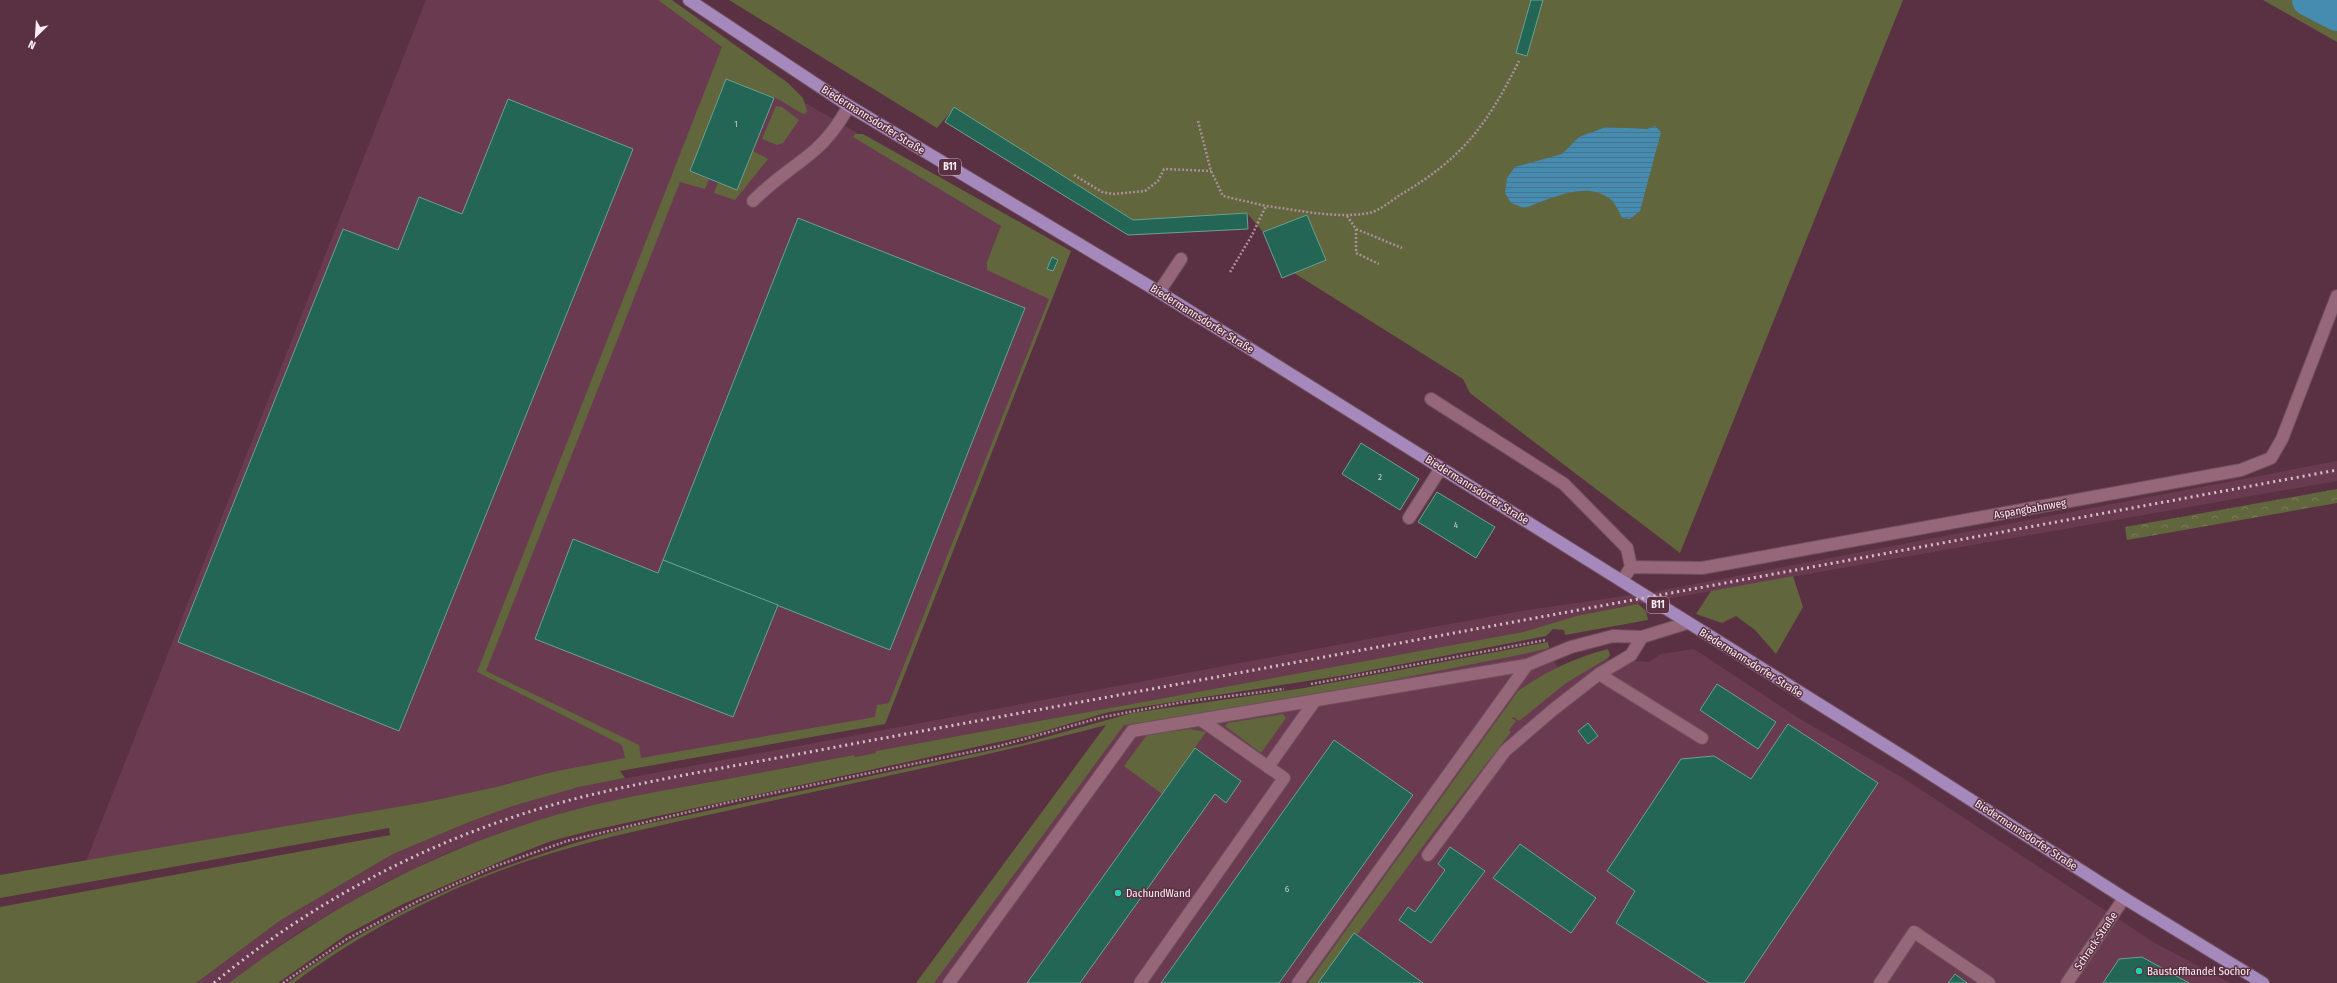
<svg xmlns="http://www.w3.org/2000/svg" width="2337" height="983" viewBox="0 0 2337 983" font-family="'Fira Sans Condensed',sans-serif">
  <defs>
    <pattern id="forest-crowns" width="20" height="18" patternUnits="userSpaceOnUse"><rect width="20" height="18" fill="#61663c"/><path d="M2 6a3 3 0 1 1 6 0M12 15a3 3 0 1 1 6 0" fill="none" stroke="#797c59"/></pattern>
    <pattern id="water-rules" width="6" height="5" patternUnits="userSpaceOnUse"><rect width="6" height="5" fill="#468cb1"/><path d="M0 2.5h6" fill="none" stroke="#48748d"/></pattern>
  </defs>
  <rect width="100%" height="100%" fill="#5a3142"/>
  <g fill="#6a3b50">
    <path d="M 426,0 L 658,0 L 802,101 L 1069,256 L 885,724 L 552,772 L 496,787 L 426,802 L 86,861 Z"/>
    <path d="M 2337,461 L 2337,481 L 1638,604 L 1576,616 L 1523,632 L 876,751 L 876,753 L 855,757 L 854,755 L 645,794 L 569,811 L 510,829 L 445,854 L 380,885 L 296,934 L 229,983 L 196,983 L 281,920 L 393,854 L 467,823 L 513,806 L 579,787 L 1406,632 L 1528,610 L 1653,592 Z"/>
    <path d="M 1545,645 L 1558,668 L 1596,658 L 1649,662 L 1661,654 L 1694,649 L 1800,719 L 1903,778 L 2155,943 L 2230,983 L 916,983 L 1106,725 Z"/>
  </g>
  <g fill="#61663c">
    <path d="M 658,0 L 672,0 L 788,83 L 803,98 L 807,111 L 805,114 L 801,113 L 778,99 L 726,79 L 690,171 L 709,179 L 705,189 L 680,182 L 486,671 L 639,745 L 641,758 L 875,717 L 877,705 L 889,703 L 1049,299 L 987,270 L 987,262 L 1001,226 L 853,137 L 855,134 L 863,134 L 1071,251 L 885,724 L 620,771 L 625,778 L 579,787 L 513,806 L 467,823 L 393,854 L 281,920 L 196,983 L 0,983 L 0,907 L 390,835 L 389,828 L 0,898 L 0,875 L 426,802 L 496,787 L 552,772 L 625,758 L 622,745 L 477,672 L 722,47 Z"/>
    <path d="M 729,0 L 1903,0 L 1680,553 L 1470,393 L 1463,379 L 1294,273 L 1326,260 L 1307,215 L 1263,232 L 1247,213 L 1133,220 L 954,108 L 937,128 Z"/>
    <path d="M 2263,0 L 2292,0 L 2337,25 L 2337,42 Z"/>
    <path d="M 776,106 L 782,107 L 799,120 L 783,143 L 777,145 L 762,139 Z"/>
    <path d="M 753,151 L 768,159 L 735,200 L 714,193 L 718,182 L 737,190 Z"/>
    <path d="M 1793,576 L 1803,607 L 1776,654 L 1755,630 L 1736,616 L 1722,623 L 1696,614 L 1711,591 Z"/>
    <path d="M 1638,604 L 1646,611 L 1648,620 L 1565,635 L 1564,630 L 1553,629 L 1546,636 L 1346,675 L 1109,712 L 1031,735 L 589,831 L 551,841 L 513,856 L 403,904 L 346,935 L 278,983 L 229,983 C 323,911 426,855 539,820 C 590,804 642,794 694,785 C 748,775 801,765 854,755 L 855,757 L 876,753 L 876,751 L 1523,632 L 1576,616 Z"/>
    <path d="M 1548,642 L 1549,648 L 1524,654 C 1391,680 1259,708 1124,725 L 934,983 L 916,983 L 1106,725 C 986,757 865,780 744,807 C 673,823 600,837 530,860 C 451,886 360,932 294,983 L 288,983 C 390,906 510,859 632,827 L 1025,743 L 1132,713 L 1304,688 Z"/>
    <path d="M 1608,649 L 1610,655 L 1608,658 L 1566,683 L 1519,721 L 1514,717 L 1512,718 L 1516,721 L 1509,730 L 1511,732 L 1435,830 L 1357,935 L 1318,983 L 1308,983 L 1518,691 C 1545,672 1576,657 1608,649 Z"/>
    <path d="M 1283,714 L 1286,718 L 1261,753 L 1225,726 L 1228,723 Z"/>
    <path d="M 1190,729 L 1206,732 L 1162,794 L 1124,766 L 1147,735 Z"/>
  </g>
  <path fill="url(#forest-crowns)" d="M 2337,489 L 2337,503 L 2127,540 L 2125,527 Z"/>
  <path fill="url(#water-rules)" d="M 1655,126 L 1661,132 L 1640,211 L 1630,219 L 1622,218 C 1619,212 1615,202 1609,198 C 1584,180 1549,200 1524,208 L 1511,203 L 1505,193 L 1507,178 L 1515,167 L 1562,154 L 1579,137 L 1606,127 L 1647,129 Z"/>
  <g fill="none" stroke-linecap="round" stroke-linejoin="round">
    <path stroke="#468cb1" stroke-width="32" d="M 2308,0 L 2337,15"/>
  </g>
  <g fill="#236656" stroke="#6aa191">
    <path d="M 1531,0 L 1543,0 L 1527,56 L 1516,53 Z"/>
    <path d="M 726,79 L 774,98 L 737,190 L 690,171 Z"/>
    <path d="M 508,99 L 633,149 L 399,731 L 178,642 L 343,229 L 398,250 L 419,197 L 462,214 Z"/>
    <path d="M 954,107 L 1133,220 L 1247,213 L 1248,229 L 1128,235 L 945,122 Z"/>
    <path d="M 1307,215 L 1326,260 L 1282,278 L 1263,232 Z"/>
    <path d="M 798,218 L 1025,308 L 890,650 L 663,560 Z"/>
    <path d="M 1052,257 L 1058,260 L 1053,271 L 1047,269 Z"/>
    <path d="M 1361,443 L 1419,479 L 1400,510 L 1342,474 Z"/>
    <path d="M 1437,492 L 1495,527 L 1476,558 L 1418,522 Z"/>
    <path d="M 573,539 L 658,573 L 663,560 L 778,605 L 733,717 L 535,639 Z"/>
    <path d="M 1717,684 L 1776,722 L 1758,749 L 1700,710 Z"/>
    <path d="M 1588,723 L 1598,736 L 1588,744 L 1578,731 Z"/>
    <path d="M 1788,724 L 1878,783 L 1744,983 L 1709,983 L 1616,923 L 1635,891 L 1607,871 L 1681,759 L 1714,756 L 1751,779 Z"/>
    <path d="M 1334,740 L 1413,795 L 1279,983 L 1161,983 Z"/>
    <path d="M 1195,748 L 1241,781 L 1226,803 L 1215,794 L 1080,983 L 1027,983 Z"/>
    <path d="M 1520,844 L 1596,898 L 1571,933 L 1493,878 Z"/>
    <path d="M 1450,847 L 1485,871 L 1431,943 L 1399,920 L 1408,907 L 1415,912 L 1445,870 L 1438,864 Z"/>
    <path d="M 1354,933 L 1357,935 L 1423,983 L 1318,983 Z"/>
    <path d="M 2142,957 L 2189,983 L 2103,983 L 2119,959 Z"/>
    <path d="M 1955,974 L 1967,983 L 1948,983 Z"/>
  </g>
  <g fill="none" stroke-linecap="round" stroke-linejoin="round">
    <defs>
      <g id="minor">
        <path d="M 753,201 C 772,181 794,168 815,150 C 829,138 840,122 849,106"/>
        <path d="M 1159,292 L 1181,259"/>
        <path d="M 1431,399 L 1564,484 L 1627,548 L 1631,567"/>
        <path d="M 1409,518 L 1441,468"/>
        <path d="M 1622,581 L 1631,567 L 1702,568 L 2241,470 L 2271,458 L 2282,439 L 2337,296"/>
        <path d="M 1599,674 L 1702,738"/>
        <path d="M 1268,767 L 1314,702"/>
        <path d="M 1428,855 L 1505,751 L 1554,709 L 1599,674 L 1631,655 L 1642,637"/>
        <path d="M 949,983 L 1132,731 L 1527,665 L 1571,647 L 1613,636 L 1642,637 L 1687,623"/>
        <path d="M 1140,983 L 1284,778 L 1201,720"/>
        <path d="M 1298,983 L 1527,665"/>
        <path d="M 1880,983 L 1914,932 L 1989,983"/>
        <path d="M 2067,983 L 2124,898"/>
      </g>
      <path id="major" d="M 689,0 L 849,106 L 1159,292 L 1907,759 L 2124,898 L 2263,983"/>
    </defs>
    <use href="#minor" stroke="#6f4f5d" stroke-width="14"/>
    <use href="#major" stroke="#6f4f5d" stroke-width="14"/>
    <g stroke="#aa8e99" stroke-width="2.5" stroke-dasharray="2 2" stroke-linecap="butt">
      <path d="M 1198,121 L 1211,171 L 1223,196 L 1266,206"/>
      <path d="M 1074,175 L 1102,192 L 1113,194 L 1145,191 L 1158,181 L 1164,169 L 1211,171"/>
      <path d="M 1347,216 L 1356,229 L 1402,248"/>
      <path d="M 1356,229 L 1356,253 L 1379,264"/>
      <path d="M 1230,272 L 1252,235 L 1266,206 C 1299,210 1335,219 1369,213 C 1379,211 1391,201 1400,195 C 1463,158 1487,125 1519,61"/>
      <path d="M 1311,684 L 1546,640"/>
      <path d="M 283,983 L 347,939 L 422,899 L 493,867 L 567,841 L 730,802 L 999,746 L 1103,717 L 1183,702 L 1284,689"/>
    </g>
    <use href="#minor" stroke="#956779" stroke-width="12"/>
    <use href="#major" stroke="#a589bc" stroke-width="12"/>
    <path stroke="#d6c0c8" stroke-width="3" stroke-dasharray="2 4" stroke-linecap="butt" d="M 214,983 C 321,894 451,829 586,796 C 669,776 753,763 836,747 C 970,722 1104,698 1238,673 C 1604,605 1971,538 2337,470"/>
  </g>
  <g fill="#1ed5b1" stroke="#5a3142" stroke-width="1.5">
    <circle cx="1118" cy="893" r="4"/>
    <circle cx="2139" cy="971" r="4"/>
  </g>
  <g text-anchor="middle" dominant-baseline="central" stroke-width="3" stroke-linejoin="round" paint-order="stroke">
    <g font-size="9" fill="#c6cbcb">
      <text x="736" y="124">1</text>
      <text x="1380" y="477">2</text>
      <text x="1456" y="525">4</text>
      <text x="1287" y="889">6</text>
    </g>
    <g fill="#5a3142" stroke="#ccb5bd" stroke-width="1">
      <rect x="939" y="159" width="22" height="16" rx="3"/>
      <rect x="1647" y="597" width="22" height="16" rx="3"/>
    </g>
    <g font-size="10" font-weight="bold" fill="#fdedf2">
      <text x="950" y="167">B11</text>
      <text x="1658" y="605">B11</text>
    </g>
    <g font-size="11" fill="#fdedf2" stroke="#5a3142">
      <text transform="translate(873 120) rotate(32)">Biedermannsdorfer Straße</text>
      <text transform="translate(1202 319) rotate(32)">Biedermannsdorfer Straße</text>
      <text transform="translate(1477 490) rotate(32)">Biedermannsdorfer Straße</text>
      <text transform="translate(2030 509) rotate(-10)">Aspangbahnweg</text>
      <text transform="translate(1751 663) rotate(32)">Biedermannsdorfer Straße</text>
      <text transform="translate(2026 835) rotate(33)">Biedermannsdorfer Straße</text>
      <text transform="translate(2096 941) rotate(-56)">Schrack-Straße</text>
    </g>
    <g font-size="11" fill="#fdedf2" stroke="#5a3142" text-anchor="start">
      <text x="1126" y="893">DachundWand</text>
      <text x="2147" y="971">Baustoffhandel Sochor</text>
    </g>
  </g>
  <g transform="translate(36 36) rotate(205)" stroke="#5a3142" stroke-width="3" paint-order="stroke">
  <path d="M0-3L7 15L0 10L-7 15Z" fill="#fdedf2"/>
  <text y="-6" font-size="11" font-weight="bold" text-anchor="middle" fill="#fdedf2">N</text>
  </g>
</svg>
